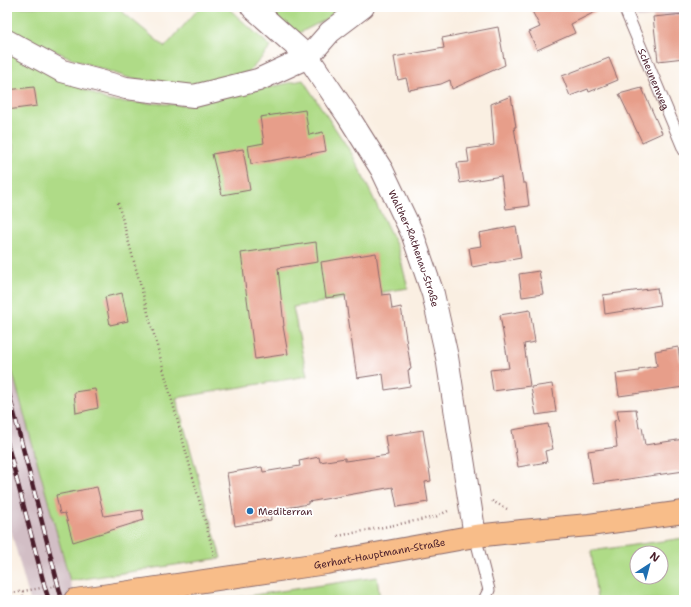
<svg xmlns="http://www.w3.org/2000/svg" width="691" height="607" viewBox="0 0 691 607" font-family="'Shantell Sans',sans-serif">
  <rect width="100%" height="100%" fill="#fff"/>
  <filter id="ink" filterUnits="userSpaceOnUse"><feTurbulence type="fractalNoise" baseFrequency=".025" numOctaves="2"/><feDisplacementMap in="SourceGraphic" scale="8" xChannelSelector="R" yChannelSelector="G"/><feConvolveMatrix kernelMatrix="1 2 1 2 8 2 1 2 1" color-interpolation-filters="sRGB"/></filter>
  <filter id="wash" filterUnits="userSpaceOnUse"><feTurbulence type="fractalNoise" baseFrequency=".012" numOctaves="4" result="noise"/><feDisplacementMap in="SourceGraphic" scale="16" xChannelSelector="R" yChannelSelector="G"/><feGaussianBlur stdDeviation="0.9" result="paint"/><feColorMatrix in="noise" values="0 0 0 0 0 0 0 0 0 0 0 0 0 0 0 0 0 1.4 0 .05"/><feComposite in="paint" operator="in"/></filter>
  <g filter="url(#wash)">
    <rect width="100%" height="100%" fill="#faefe2"/>
    <g fill="#d2bec5">
      <path d="M 633,7 L 684,7 L 684,14 L 637,18 Z"/>
      <path d="M 7,352 L 9,358 L 75,600 L 30,600 L 23,575 L 7,516 Z"/>
    </g>
    <g fill="#afdb87" stroke="#7c7d59" fill-rule="evenodd">
      <path d="M 7,7 L 121,7 L 119,9 L 165,47 L 200,7 L 227,7 L 271,47 L 249,72 L 186,85 L 129,78 L 78,61 L 23,37 L 7,28 Z"/>
      <path d="M 266,7 L 340,7 L 325,20 L 295,35 Z"/>
      <path d="M 7,53 L 109,101 L 184,105 L 303,80 L 352,154 L 398,249 L 408,288 L 293,307 L 307,376 L 176,398 L 221,558 L 70,581 L 7,352 L 7,153 L 14,151 L 7,111 Z"/>
      <path d="M 684,538 L 684,600 L 597,600 L 591,551 ZM 637,553 L 661,553 L 661,577 L 637,577 Z"/>
      <path d="M 377,577 L 380,600 L 219,600 Z"/>
    </g>
    <g id="blocks">
      <g fill="#e79e8a">
        <path d="M 530,7 L 605,7 L 571,24 L 575,33 L 537,50 L 529,32 L 540,27 Z"/>
        <path d="M 684,14 L 684,58 L 658,61 L 653,17 Z"/>
        <path d="M 498,27 L 505,65 L 452,89 L 450,80 L 441,84 L 409,90 L 406,78 L 398,80 L 394,57 L 444,48 L 442,38 Z"/>
        <path d="M 609,58 L 618,80 L 589,92 L 588,89 L 570,96 L 562,76 Z"/>
        <path d="M 34,87 L 37,106 L 7,110 L 7,90 Z"/>
        <path d="M 642,88 L 662,133 L 642,142 L 619,94 Z"/>
        <path d="M 511,96 L 516,127 L 514,127 L 523,183 L 526,183 L 529,206 L 506,209 L 501,176 L 460,183 L 457,163 L 469,162 L 467,149 L 494,145 L 491,104 Z"/>
        <path d="M 305,110 L 309,135 L 323,132 L 326,151 L 251,164 L 248,146 L 264,143 L 260,117 Z"/>
        <path d="M 243,149 L 250,190 L 222,195 L 212,154 Z"/>
        <path d="M 516,226 L 521,258 L 472,267 L 469,248 L 481,246 L 479,233 Z"/>
        <path d="M 316,242 L 318,262 L 278,268 L 284,326 L 283,326 L 288,354 L 255,359 L 241,253 Z"/>
        <path d="M 376,253 L 382,295 L 390,294 L 392,309 L 401,307 L 411,369 L 408,370 L 410,386 L 385,390 L 383,374 L 357,378 L 345,295 L 326,298 L 321,262 Z"/>
        <path d="M 539,271 L 543,294 L 522,297 L 519,274 Z"/>
        <path d="M 657,288 L 660,305 L 605,314 L 603,295 Z"/>
        <path d="M 122,293 L 128,321 L 110,325 L 105,297 Z"/>
        <path d="M 530,310 L 535,342 L 524,344 L 530,386 L 493,391 L 490,370 L 509,368 L 500,315 Z"/>
        <path d="M 678,347 L 684,387 L 619,396 L 616,374 L 639,371 L 639,369 L 657,366 L 655,351 Z"/>
        <path d="M 552,384 L 556,412 L 536,415 L 531,387 Z"/>
        <path d="M 95,389 L 98,408 L 76,413 L 74,392 Z"/>
        <path d="M 636,409 L 639,428 L 642,427 L 645,445 L 684,439 L 684,471 L 593,484 L 588,451 L 617,447 L 614,421 L 619,420 L 617,410 Z"/>
        <path d="M 548,424 L 553,449 L 545,451 L 547,462 L 518,467 L 512,430 Z"/>
        <path d="M 423,430 L 431,481 L 425,482 L 428,502 L 397,507 L 393,487 L 308,502 L 308,504 L 270,511 L 271,520 L 235,526 L 227,473 L 262,467 L 263,472 L 300,466 L 299,461 L 319,457 L 320,462 L 345,458 L 345,461 L 388,455 L 385,436 Z"/>
        <path d="M 97,487 L 104,516 L 142,510 L 144,520 L 73,542 L 65,513 L 60,514 L 56,495 Z"/>
      </g>
    </g>
  </g>
  <g filter="url(#ink)">
    <use href="#blocks" fill-opacity="0" stroke="#88686b" stroke-width="1"/>
    <g fill="none" stroke-linecap="round" stroke-linejoin="round">
      <defs>
        <g id="service">
          <path id="s1" d="M 624,7 L 684,150"/>
          <path d="M 475,536 L 489,590 L 484,600"/>
        </g>
        <g id="minor">
          <path id="s2" d="M 252,7 L 308,57 L 348,116 L 382,170 L 412,233 L 433,294 L 447,357 L 475,536"/>
          <path d="M 7,41 L 62,71 L 126,88 L 194,96 L 258,80 L 308,57 L 330,32 L 363,7"/>
        </g>
        <g id="primary">
          <path id="s3" d="M 75,600 L 326,563 L 475,536 L 522,531 L 589,525 L 684,512"/>
        </g>
      </defs>
      <use href="#service" stroke="#88686b" stroke-width="13"/>
      <use href="#minor" stroke="#88686b" stroke-width="24"/>
      <use href="#primary" stroke="#88686b" stroke-width="24"/>
      <g stroke="#88686b" stroke-width="2.5" stroke-dasharray="1 3" stroke-linecap="butt">
        <path d="M 118,203 L 215,558"/>
        <path d="M 492,501 L 509,510"/>
        <path d="M 338,536 L 435,517 L 448,511"/>
        <path d="M 22,591 L 24,600"/>
        <path d="M 7,594 L 58,585"/>
      </g>
      <use href="#service" stroke="#fff" stroke-width="11"/>
      <use href="#minor" stroke="#fff" stroke-width="22"/>
      <use href="#primary" stroke="#f8bd89" stroke-width="22"/>
      <defs>
        <g id="rail">
          <path d="M 7,386 L 62,600"/>
          <path d="M 7,442 L 45,588 L 49,600"/>
        </g>
      </defs>
      <use href="#rail" stroke="#4a1f2b" stroke-width="4.5"/>
      <use href="#rail" stroke="#fff" stroke-width="3" stroke-dasharray="9" stroke-linecap="butt"/>
    </g>
  </g>
  <circle fill="#1f6fb2" stroke="#fff" stroke-width="1.5" cx="250" cy="511" r="4"/>
  <g text-anchor="middle" dominant-baseline="central" stroke-width="3.5" stroke-linejoin="round" paint-order="stroke">
    <g font-size="10" fill="#4a1f2b" stroke="#fff">
      <text stroke="none"><textPath href="#s1" startOffset="78">Scheunenweg</textPath></text>
      <text stroke="none"><textPath href="#s2" startOffset="295">Walther-Rathenau-Straße</textPath></text>
      <text stroke="none"><textPath href="#s3" startOffset="308">Gerhart-Hauptmann-Straße</textPath></text>
    </g>
    <g font-size="10" fill="#4a1f2b" stroke="#fff" text-anchor="start">
      <text x="258" y="511">Mediterran</text>
    </g>
  </g>
  <rect width="691" height="607" fill="none" stroke="#fff" stroke-width="24"/>
  <g transform="translate(649 565) rotate(36)"><circle r="19" fill="#ffffff" stroke="#b7a5aa"/>
  <path d="M0-3L7 15L0 10L-7 15Z" fill="#1f6fb2"/>
  <text y="-6" font-size="11" font-weight="bold" text-anchor="middle" fill="#4a1f2b">N</text>
  </g>
</svg>
